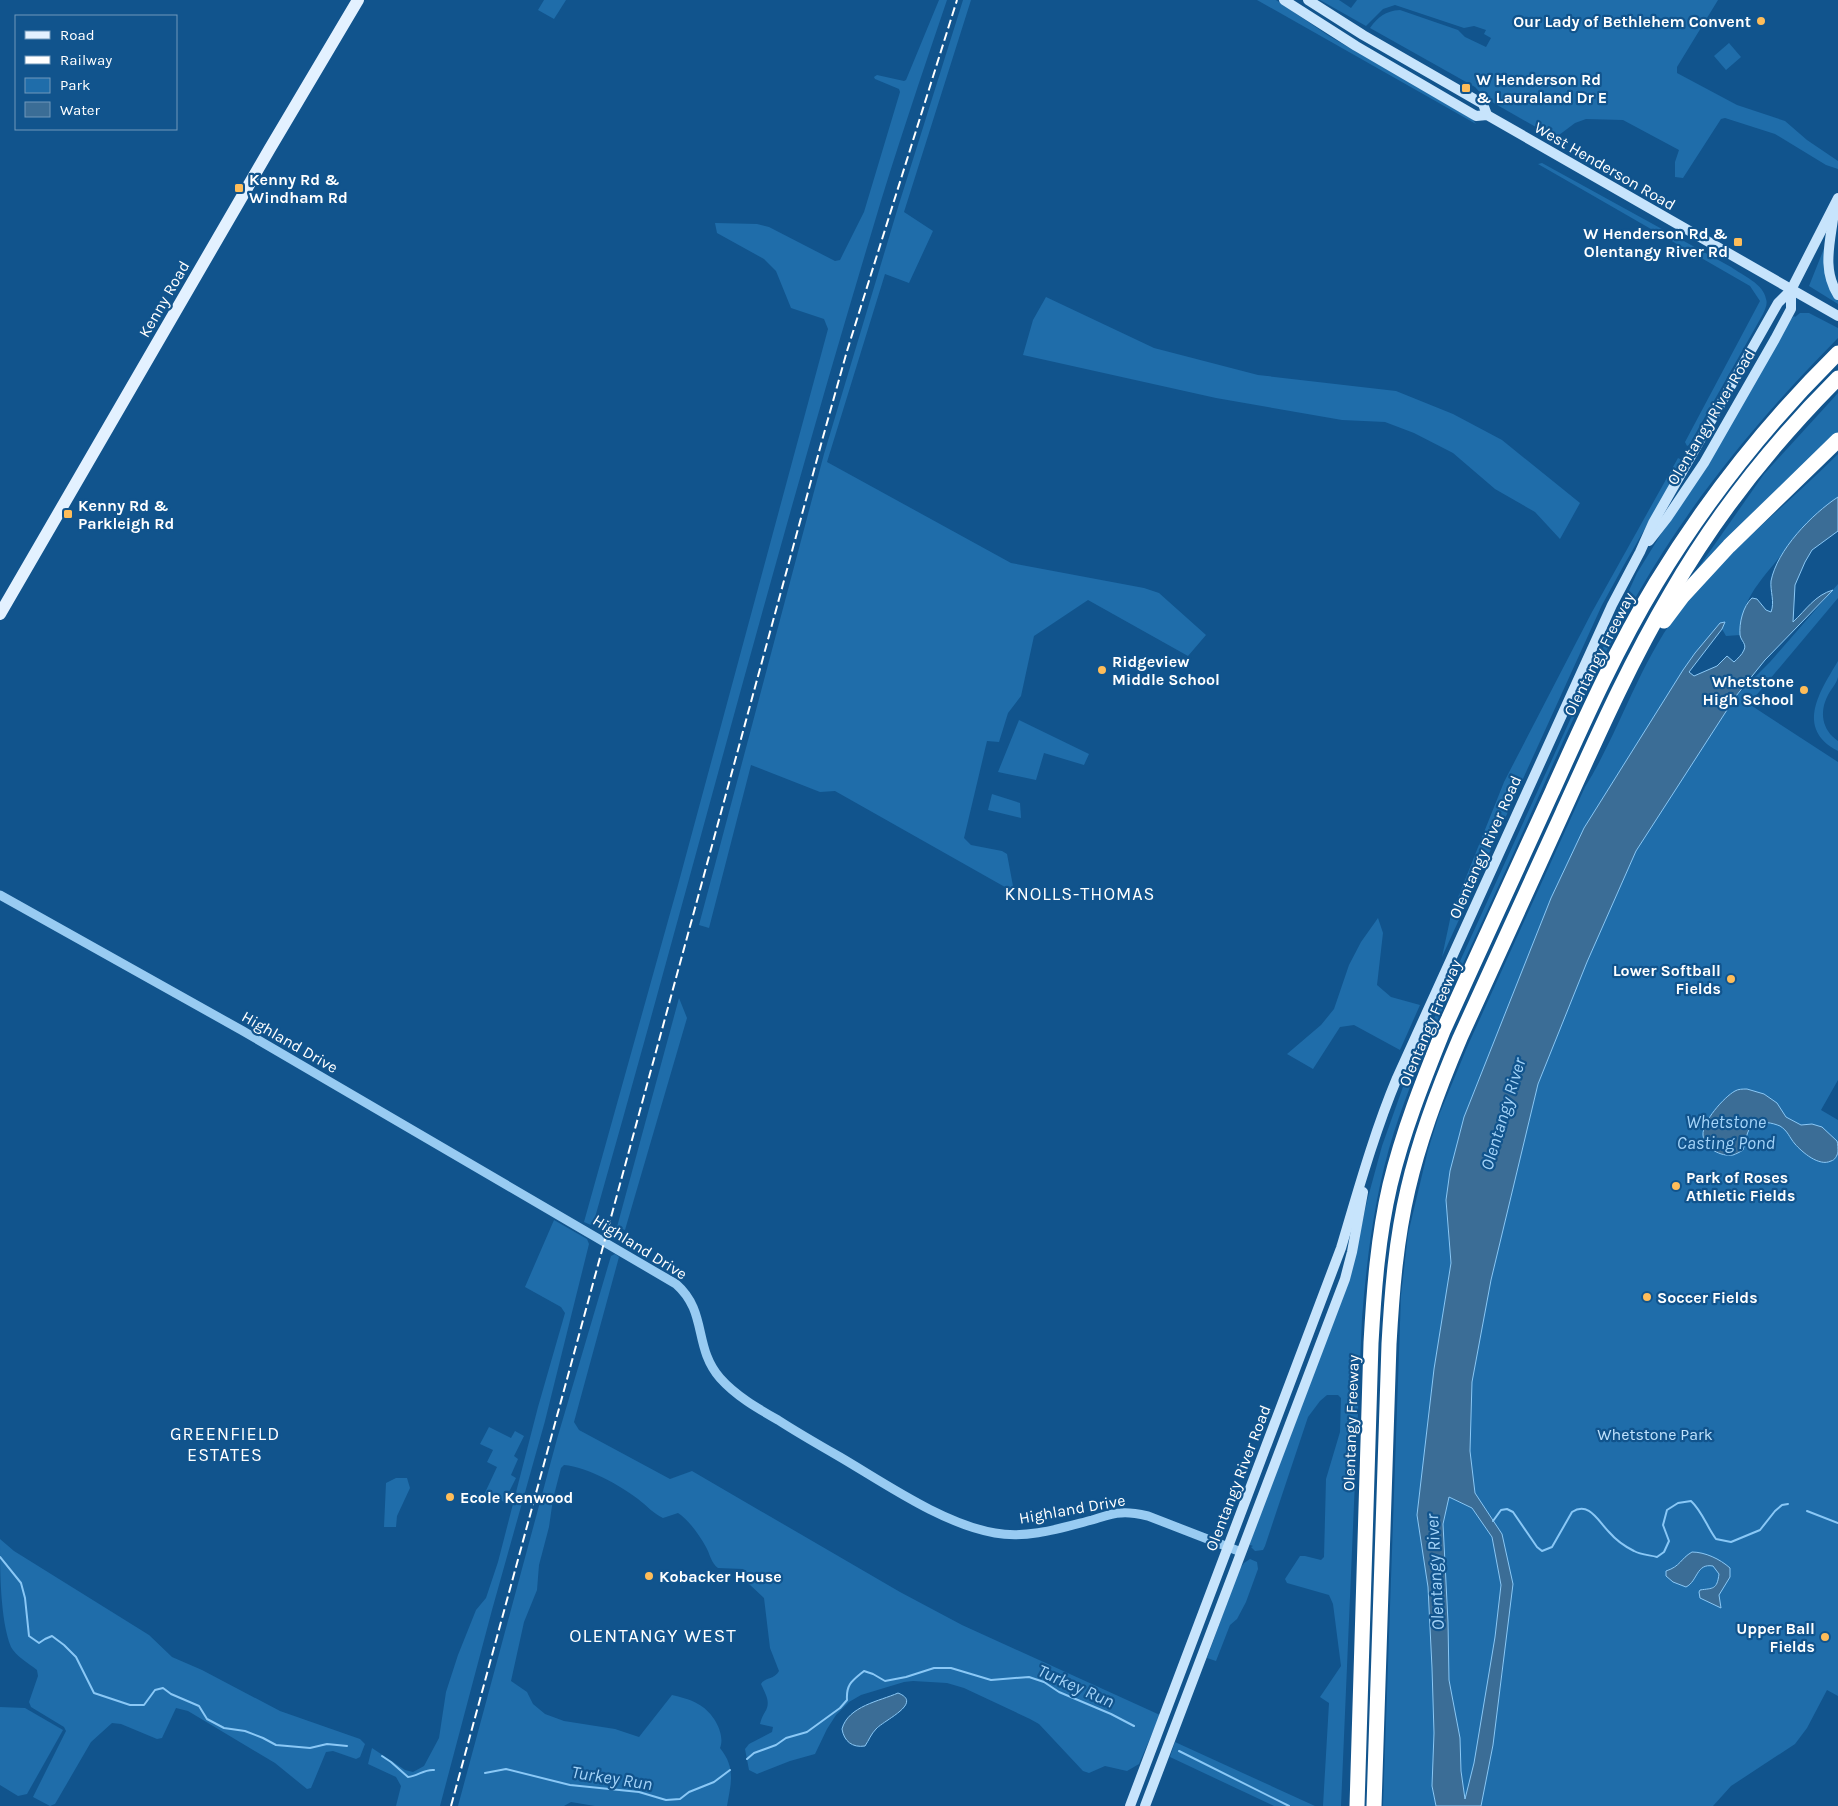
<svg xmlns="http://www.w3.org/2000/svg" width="1838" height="1806" viewBox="0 0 1838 1806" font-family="Karla,sans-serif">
  <rect width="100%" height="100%" fill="#11548d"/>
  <g fill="#1f6daa">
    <path d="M 544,0 L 566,0 L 554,19 L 538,10 Z"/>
    <path d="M 939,0 L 947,0 C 921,77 895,153 872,231 C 773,559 688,891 594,1221 L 591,1225 L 584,1222 L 678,885 L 828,329 L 824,319 L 791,308 L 776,271 L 764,259 L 717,233 L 715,223 L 757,224 L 769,227 L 835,261 L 840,260 L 864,212 L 900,92 L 899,89 L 875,79 L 874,77 L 877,75 L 904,81 L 906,80 Z"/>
    <path d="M 963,0 L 971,0 L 904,212 L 933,231 L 909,283 L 885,274 L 827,462 L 1011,563 L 1144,588 L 1159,593 L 1206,635 L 1188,656 L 1088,600 L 1034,636 L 1021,696 L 1008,713 L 999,742 L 987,741 L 964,838 L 971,845 L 1002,851 L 1007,854 L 1013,886 L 1012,891 L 835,791 L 820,792 L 751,765 L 709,928 L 699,925 L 824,454 L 899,204 Z"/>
    <path d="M 1257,0 L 1276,0 L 1329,36 L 1472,119 L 1476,124 Z"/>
    <path d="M 1320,0 L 1339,0 L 1351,8 L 1357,0 L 1718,0 L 1677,67 L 1677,73 L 1737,105 L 1785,121 L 1807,140 L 1838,161 L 1838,169 L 1826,165 L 1775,134 L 1725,118 L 1721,119 L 1683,178 L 1675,177 L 1675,162 L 1679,150 L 1623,120 L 1586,119 L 1575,123 L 1555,138 L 1485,98 L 1475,87 L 1370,28 C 1378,17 1385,11 1400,10 L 1458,30 L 1465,37 L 1486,47 L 1491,38 L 1484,34 L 1486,30 L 1474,26 L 1464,28 L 1395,5 L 1383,9 L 1366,26 Z"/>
    <path d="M 1729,43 L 1741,57 L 1726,70 L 1714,56 Z"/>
    <path d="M 1542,163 L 1731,267 C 1742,275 1764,284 1766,299 C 1768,304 1765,309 1763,314 L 1689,445 L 1687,446 L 1685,442 L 1760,301 L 1750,286 L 1538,164 Z"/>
    <path d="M 1825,246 L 1838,300 L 1838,304 L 1809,286 Z"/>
    <path d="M 1046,297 L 1154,348 L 1258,375 L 1396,391 L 1453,414 L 1502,440 L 1580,503 L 1560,539 L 1535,512 L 1495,489 L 1453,453 L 1414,433 L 1385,422 L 1342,420 L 1216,398 L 1023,355 L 1033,320 Z"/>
    <path d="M 1800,313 L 1809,313 L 1838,328 L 1838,338 C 1761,416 1691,500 1637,595 C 1585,685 1546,782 1503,876 C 1465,961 1423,1044 1394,1132 C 1375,1192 1367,1256 1362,1318 L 1341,1806 L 1323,1806 L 1329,1703 L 1320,1697 L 1341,1666 L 1333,1604 L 1329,1595 L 1287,1583 L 1285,1579 L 1300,1556 L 1305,1556 L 1321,1560 L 1324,1557 L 1326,1479 L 1340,1432 L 1341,1398 L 1338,1395 L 1327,1395 L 1320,1401 L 1308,1417 L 1265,1546 L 1263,1550 L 1255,1551 L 1251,1547 L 1253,1546 L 1250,1545 L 1250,1542 L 1350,1278 L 1367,1201 L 1382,1146 L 1404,1084 L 1637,573 L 1661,534 L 1697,482 L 1790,320 L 1794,316 L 1795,317 Z"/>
    <path d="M 1838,393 L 1838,432 L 1696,571 L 1764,474 Z"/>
    <path d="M 1838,454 L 1838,497 C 1812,514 1793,540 1774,564 C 1764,576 1752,590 1746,605 C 1742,615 1741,625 1740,635 L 1726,636 L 1722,629 L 1724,623 L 1720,623 L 1695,653 L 1683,670 L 1584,828 L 1551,898 L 1464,1117 L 1450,1171 L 1446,1200 L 1451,1263 L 1434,1369 L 1417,1515 L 1428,1587 L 1432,1668 L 1434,1733 L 1432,1786 L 1436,1806 L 1383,1806 L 1401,1295 L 1408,1234 L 1428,1150 L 1439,1115 L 1468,1045 L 1585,787 C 1621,729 1640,660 1683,606 C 1729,550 1787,505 1838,454 Z"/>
    <path d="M 1678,458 L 1682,460 L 1681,466 L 1624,565 L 1602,605 L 1442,957 L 1451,915 L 1504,782 L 1592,612 Z"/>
    <path d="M 1838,584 L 1838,598 L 1749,704 L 1838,762 L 1838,1080 L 1821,1110 L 1838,1120 L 1838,1696 L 1827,1690 L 1807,1728 L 1795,1744 L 1731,1786 L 1713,1806 L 1481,1806 L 1493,1745 L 1504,1659 L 1502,1534 L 1475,1493 L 1470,1451 L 1472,1382 L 1491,1280 L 1538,1084 L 1587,962 L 1636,851 L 1736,696 L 1770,662 Z"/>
    <path d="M 1838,661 C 1838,666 1838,672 1838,677 C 1837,683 1831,689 1828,695 C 1819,712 1822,730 1838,741 L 1838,751 C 1794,728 1821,690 1838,661 Z"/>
    <path d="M 1019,720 L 1089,754 L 1084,765 L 1044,753 L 1036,780 L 998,772 Z"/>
    <path d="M 992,794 L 1020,803 L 1021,818 L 988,810 Z"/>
    <path d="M 1378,918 L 1383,933 L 1377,985 L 1391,997 L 1420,1005 L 1400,1050 L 1354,1025 L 1340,1027 L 1313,1069 L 1287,1054 L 1321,1025 L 1334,1009 L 1349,965 L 1361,942 Z"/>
    <path d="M 679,998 L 687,1018 L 625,1230 L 617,1227 Z"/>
    <path d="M 554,1220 L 587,1239 L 589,1244 L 545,1421 L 492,1610 L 440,1806 L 396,1806 L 401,1786 L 396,1777 L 368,1764 L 372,1748 L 405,1770 L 413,1772 L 424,1766 L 439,1738 L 446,1692 L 458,1655 L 476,1610 L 486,1598 L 498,1562 L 538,1407 L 565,1313 L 561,1307 L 525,1287 Z"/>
    <path d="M 615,1254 L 619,1257 L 574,1422 L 579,1430 L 670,1479 L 692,1471 L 900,1592 L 962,1625 L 1160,1715 L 1139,1764 L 1127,1771 L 1105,1766 L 1089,1773 L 1083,1771 L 1039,1724 L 1030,1719 L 964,1688 L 947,1683 L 913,1681 L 904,1682 L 861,1695 L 849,1702 L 836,1715 L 827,1729 L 815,1754 L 790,1761 L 757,1774 L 749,1770 L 745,1749 L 749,1744 L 772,1732 L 773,1727 L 760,1724 C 761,1720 762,1717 765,1712 C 771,1702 766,1695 761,1684 C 765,1677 774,1680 779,1671 L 770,1648 L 764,1598 L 748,1583 L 746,1572 L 743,1569 L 718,1568 C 711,1563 710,1554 706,1547 C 700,1536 689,1520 678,1513 L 663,1518 C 654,1514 647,1506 638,1499 C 619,1485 588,1467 564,1465 L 561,1468 L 553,1499 L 549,1527 L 539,1565 L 537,1590 L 524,1622 L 511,1681 L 527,1692 L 533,1704 L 545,1714 L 564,1721 L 615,1729 L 639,1737 L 672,1695 C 680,1697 690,1699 698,1704 C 712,1711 726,1733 720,1748 C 736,1768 731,1783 727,1806 L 595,1806 L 571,1802 L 564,1806 L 458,1806 L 557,1439 L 611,1256 Z"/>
    <path d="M 489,1427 L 511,1438 L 515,1431 L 524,1436 L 514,1456 L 518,1459 L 511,1475 L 516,1478 L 504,1502 L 494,1496 L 491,1501 L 483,1497 L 497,1467 L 487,1462 L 493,1450 L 480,1444 Z"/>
    <path d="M 396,1478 L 407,1478 L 410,1488 L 397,1516 L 396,1527 L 384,1527 L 386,1483 Z"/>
    <path d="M 1449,1497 L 1472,1508 L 1492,1537 L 1501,1585 L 1495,1637 L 1474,1763 L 1465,1800 L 1461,1771 L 1460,1738 L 1449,1680 L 1448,1622 L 1443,1524 Z"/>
    <path d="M 0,1539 L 14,1551 L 149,1635 L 172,1657 L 202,1670 L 280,1711 L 360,1739 L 365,1744 L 360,1757 L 356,1759 L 333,1751 L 326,1752 L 311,1788 L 307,1789 L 275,1763 L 188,1711 L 176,1708 L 162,1738 L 157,1739 L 121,1724 L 112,1723 L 91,1742 L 55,1804 L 50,1806 L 33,1797 L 66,1731 L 64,1727 L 31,1707 L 29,1702 L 38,1676 L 37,1670 C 28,1663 16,1656 11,1647 C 0,1620 0,1569 0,1539 Z"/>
    <path d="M 1250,1559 L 1257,1562 L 1258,1569 L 1246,1602 L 1237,1619 L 1230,1625 L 1216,1661 L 1207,1658 L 1239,1570 L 1244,1563 Z"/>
    <path d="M 0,1707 L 25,1708 L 63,1730 L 27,1794 L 18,1796 L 0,1785 Z"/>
    <path d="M 1175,1742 L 1315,1806 L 1274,1806 L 1170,1757 Z"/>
  </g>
  <g fill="#3b6d96" stroke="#8ac8f6" fill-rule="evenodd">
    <path d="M 1838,497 L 1838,531 L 1812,550 L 1805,562 L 1795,585 L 1793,622 C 1806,610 1815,595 1833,590 L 1765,660 L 1736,696 L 1636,851 L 1587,962 L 1538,1084 L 1491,1280 L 1472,1382 L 1470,1451 L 1475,1493 L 1502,1534 L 1513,1584 L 1493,1745 L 1481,1806 L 1436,1806 L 1432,1786 L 1434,1733 L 1432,1668 L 1428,1587 L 1417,1515 L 1434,1369 L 1451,1263 L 1446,1200 L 1450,1171 L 1464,1117 L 1551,898 L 1584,828 L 1683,670 L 1695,653 L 1720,623 L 1725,622 L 1722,629 L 1689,672 L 1694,676 L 1717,666 L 1727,656 L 1734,662 C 1737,659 1742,655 1744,650 C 1747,644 1741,641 1740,635 C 1739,623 1743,606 1752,598 L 1757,599 L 1766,610 L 1771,612 C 1775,602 1770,591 1771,581 C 1777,550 1812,514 1838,497 ZM 1449,1497 L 1472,1508 L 1492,1537 L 1501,1585 L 1495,1637 L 1474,1763 L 1465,1799 L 1461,1771 L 1460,1738 L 1449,1680 L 1448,1622 L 1443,1524 Z"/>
    <path d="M 1747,1089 L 1764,1094 L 1777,1103 L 1786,1117 L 1801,1125 L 1812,1124 L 1822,1127 L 1837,1141 C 1838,1144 1838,1149 1838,1152 C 1837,1156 1835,1160 1831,1161 C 1819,1167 1802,1152 1795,1144 C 1789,1137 1788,1131 1780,1126 C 1773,1123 1760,1120 1753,1125 C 1746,1130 1746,1142 1743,1150 C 1740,1152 1736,1154 1733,1155 C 1721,1157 1704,1148 1703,1135 C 1702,1122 1724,1097 1735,1091 C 1738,1089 1743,1089 1747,1089 Z"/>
    <path d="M 1692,1552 C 1705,1552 1720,1559 1730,1568 L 1730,1577 L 1719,1595 L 1721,1608 L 1700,1598 L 1699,1592 L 1700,1590 C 1713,1588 1717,1590 1719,1574 L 1713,1566 C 1696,1563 1698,1581 1686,1587 L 1673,1582 L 1666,1576 L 1666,1571 C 1681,1566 1680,1559 1692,1552 Z"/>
    <path d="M 898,1693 C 924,1703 884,1720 876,1729 C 871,1734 869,1740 865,1746 C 852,1748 844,1741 842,1729 C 848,1706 880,1701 898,1693 Z"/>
  </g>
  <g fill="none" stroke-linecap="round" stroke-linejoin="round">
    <g stroke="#8ac8f6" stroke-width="2">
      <path d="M 1807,1511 L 1838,1523"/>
      <path d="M 1493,1521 L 1501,1510 L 1507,1509 L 1513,1512 L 1537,1547 L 1542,1551 L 1552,1547 L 1572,1512 C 1589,1501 1598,1521 1609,1532 C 1615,1539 1626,1547 1634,1551 C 1641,1555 1650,1555 1657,1557 L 1664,1552 L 1669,1541 L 1663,1525 L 1667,1510 L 1678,1503 L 1691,1501 C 1702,1511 1707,1527 1716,1539 L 1731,1542 L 1760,1530 L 1775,1511 L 1782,1505 L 1788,1504"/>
      <path d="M 0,1557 L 21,1583 L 25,1598 L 29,1636 L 39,1643 L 45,1639 L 52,1636 L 64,1645 L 76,1657 L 94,1693 L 130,1705 L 144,1705 L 155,1690 L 163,1688 L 171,1694 L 199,1706 L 207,1719 L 224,1728 L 245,1731 L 263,1738 L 276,1745 L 310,1748 L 327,1744 L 347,1746"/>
      <path d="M 1179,1751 L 1289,1806"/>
      <path d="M 382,1756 L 391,1762 L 408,1777 C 418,1776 424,1769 434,1770"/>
      <path d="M 747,1759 L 754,1753 L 776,1745 L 786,1738 L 807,1732 L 840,1708 L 847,1700 C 846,1684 852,1681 864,1671 L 873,1674 L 885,1681 L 906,1677 L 934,1668 L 951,1668 L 991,1680 L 1029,1677 L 1044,1682 L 1059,1692 L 1111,1714 L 1134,1726"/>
      <path d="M 485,1773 L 506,1769 L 570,1785 L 639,1792 L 666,1800 L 680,1799 L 689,1792 L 714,1782 L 730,1770"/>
    </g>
    <path stroke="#98cbf2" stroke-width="9" d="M 0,895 L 243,1031 L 676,1284 C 708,1312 693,1347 720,1378 C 736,1396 757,1408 778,1420 C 798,1433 819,1445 840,1457 C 886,1484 943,1524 995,1533 C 1028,1539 1061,1528 1092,1520 C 1102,1517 1112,1513 1121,1513 C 1130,1512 1139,1514 1148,1516 L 1241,1552"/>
    <g stroke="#c7e4fc" stroke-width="10">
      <path d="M 1284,0 L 1356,46 L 1476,116 L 1487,115 L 1838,316"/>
      <path d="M 1308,0 L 1363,35 L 1483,104 L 1487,115"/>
      <path d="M 1834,211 C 1831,241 1821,268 1838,295"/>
      <path d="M 1649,541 L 1667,518 L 1704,463 L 1775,339 L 1791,309 L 1791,290"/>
      <path d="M 1130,1806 L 1341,1248 C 1358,1191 1374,1133 1397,1078 L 1612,605 L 1640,552 L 1653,523 L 1778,303 L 1791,290 L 1838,198"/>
      <path d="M 1145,1806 L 1345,1279 L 1352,1252 L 1363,1192"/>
    </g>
    <path stroke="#e3f1ff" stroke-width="12" d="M 0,614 L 269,150 L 358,0"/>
    <g stroke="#fff" stroke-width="15">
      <path d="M 1664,621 L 1682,597 L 1729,546 L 1838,440"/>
      <path d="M 1357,1806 L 1371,1343 C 1374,1289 1378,1237 1390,1185 C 1403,1131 1423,1081 1443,1031 C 1479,951 1516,871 1552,792 C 1584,721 1616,649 1656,583 C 1707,499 1769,421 1838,353"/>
      <path d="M 1374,1806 L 1389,1344 C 1392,1291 1396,1240 1408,1189 C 1420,1137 1439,1087 1460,1038 C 1494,963 1528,888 1562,814 C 1596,739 1629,664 1671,593 C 1716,515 1774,442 1838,378"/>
    </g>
    <path stroke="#fff" stroke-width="2" stroke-dasharray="9 4" stroke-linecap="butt" d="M 451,1806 L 823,437 L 847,351 L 957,0"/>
  </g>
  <g fill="#ffbd59" stroke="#11548d" stroke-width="2">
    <circle cx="1761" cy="21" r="5"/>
    <rect x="1461" y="83" width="10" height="10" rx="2.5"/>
    <rect x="234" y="183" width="10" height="10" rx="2.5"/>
    <rect x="1733" y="237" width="10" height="10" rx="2.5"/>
    <rect x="63" y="509" width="10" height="10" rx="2.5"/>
    <circle cx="1102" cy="670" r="5"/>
    <circle cx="1804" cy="690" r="5"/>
    <circle cx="1731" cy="979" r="5"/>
    <circle cx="1676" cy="1186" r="5"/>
    <circle cx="1647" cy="1297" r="5"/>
    <circle cx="450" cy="1497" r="5"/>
    <circle cx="649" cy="1576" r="5"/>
    <circle cx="1825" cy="1637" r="5"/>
  </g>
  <g text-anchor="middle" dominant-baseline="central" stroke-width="4.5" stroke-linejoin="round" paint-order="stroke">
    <g font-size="16" font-weight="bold" fill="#fff" stroke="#11548d" text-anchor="start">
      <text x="1751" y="21" text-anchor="end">Our Lady of Bethlehem Convent</text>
      <text x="1476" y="79">W Henderson Rd<tspan x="1476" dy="18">&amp; Lauraland Dr E</tspan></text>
      <text x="249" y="179">Kenny Rd &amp;<tspan x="249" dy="18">Windham Rd</tspan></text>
      <text x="1728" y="233" text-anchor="end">W Henderson Rd &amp;<tspan x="1728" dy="18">Olentangy River Rd</tspan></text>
      <text x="78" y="505">Kenny Rd &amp;<tspan x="78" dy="18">Parkleigh Rd</tspan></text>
      <text x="1112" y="661">Ridgeview<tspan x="1112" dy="18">Middle School</tspan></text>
      <text x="1794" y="681" text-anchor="end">Whetstone<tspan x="1794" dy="18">High School</tspan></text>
      <text x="1721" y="970" text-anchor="end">Lower Softball<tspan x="1721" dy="18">Fields</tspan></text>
      <text x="1686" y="1177">Park of Roses<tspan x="1686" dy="18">Athletic Fields</tspan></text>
      <text x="1657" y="1297">Soccer Fields</text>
      <text x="460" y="1497">Ecole Kenwood</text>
      <text x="659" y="1576">Kobacker House</text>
      <text x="1815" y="1628" text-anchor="end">Upper Ball<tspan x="1815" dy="18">Fields</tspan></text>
    </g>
    <g font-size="16" fill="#fff" stroke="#11548d">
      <text transform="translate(1605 166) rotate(30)">West Henderson Road</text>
      <text transform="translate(164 299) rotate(-60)">Kenny Road</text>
      <text transform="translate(1711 417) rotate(-59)">Olentangy River Road</text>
      <text transform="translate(1599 654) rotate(-63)">Olentangy Freeway</text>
      <text transform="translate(1485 847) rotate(-66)">Olentangy River Road</text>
      <text transform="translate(1430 1023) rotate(-67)">Olentangy Freeway</text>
      <text transform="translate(290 1042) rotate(30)">Highland Drive</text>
      <text transform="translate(640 1247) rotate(32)">Highland Drive</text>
      <text transform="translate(1351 1423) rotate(-88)">Olentangy Freeway</text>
      <text transform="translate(1238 1478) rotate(-69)">Olentangy River Road</text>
      <text transform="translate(1072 1509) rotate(-10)">Highland Drive</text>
    </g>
    <g font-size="16" fill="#bfe2fd" stroke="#11548d">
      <text x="1655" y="1434">Whetstone Park</text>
    </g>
    <g font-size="18" letter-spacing="1" fill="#fff" stroke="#11548d">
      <text x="1080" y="894">KNOLLS-THOMAS</text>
      <text x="225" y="1434">GREENFIELD<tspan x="225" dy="21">ESTATES</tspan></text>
    </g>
    <g font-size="18" font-style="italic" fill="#a4d4f9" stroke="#11548d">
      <text transform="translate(1503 1114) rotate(-73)">Olentangy River</text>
      <text x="1726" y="1122">Whetstone<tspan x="1726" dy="21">Casting Pond</tspan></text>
      <text transform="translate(1435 1572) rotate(-93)">Olentangy River</text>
      <text transform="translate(1076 1686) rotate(24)">Turkey Run</text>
      <text transform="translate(612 1778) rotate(9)">Turkey Run</text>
    </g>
    <g font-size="19" letter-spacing="1" fill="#fff" stroke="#11548d">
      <text x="653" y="1636">OLENTANGY WEST</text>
    </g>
  </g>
  <rect x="15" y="15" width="162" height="115" fill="#11548d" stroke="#7098bb"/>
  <rect x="25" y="31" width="25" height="8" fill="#e3f1ff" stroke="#7098bb"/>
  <text x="60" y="40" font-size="15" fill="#ffffff">Road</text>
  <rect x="25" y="56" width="25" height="8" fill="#ffffff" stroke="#7098bb"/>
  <text x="60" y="65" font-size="15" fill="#ffffff">Railway</text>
  <rect x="25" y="78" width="25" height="15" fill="#1f6daa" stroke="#7098bb"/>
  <text x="60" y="90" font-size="15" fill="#ffffff">Park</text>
  <rect x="25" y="102" width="25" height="15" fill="#3b6d96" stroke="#7098bb"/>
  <text x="60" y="115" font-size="15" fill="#ffffff">Water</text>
</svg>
